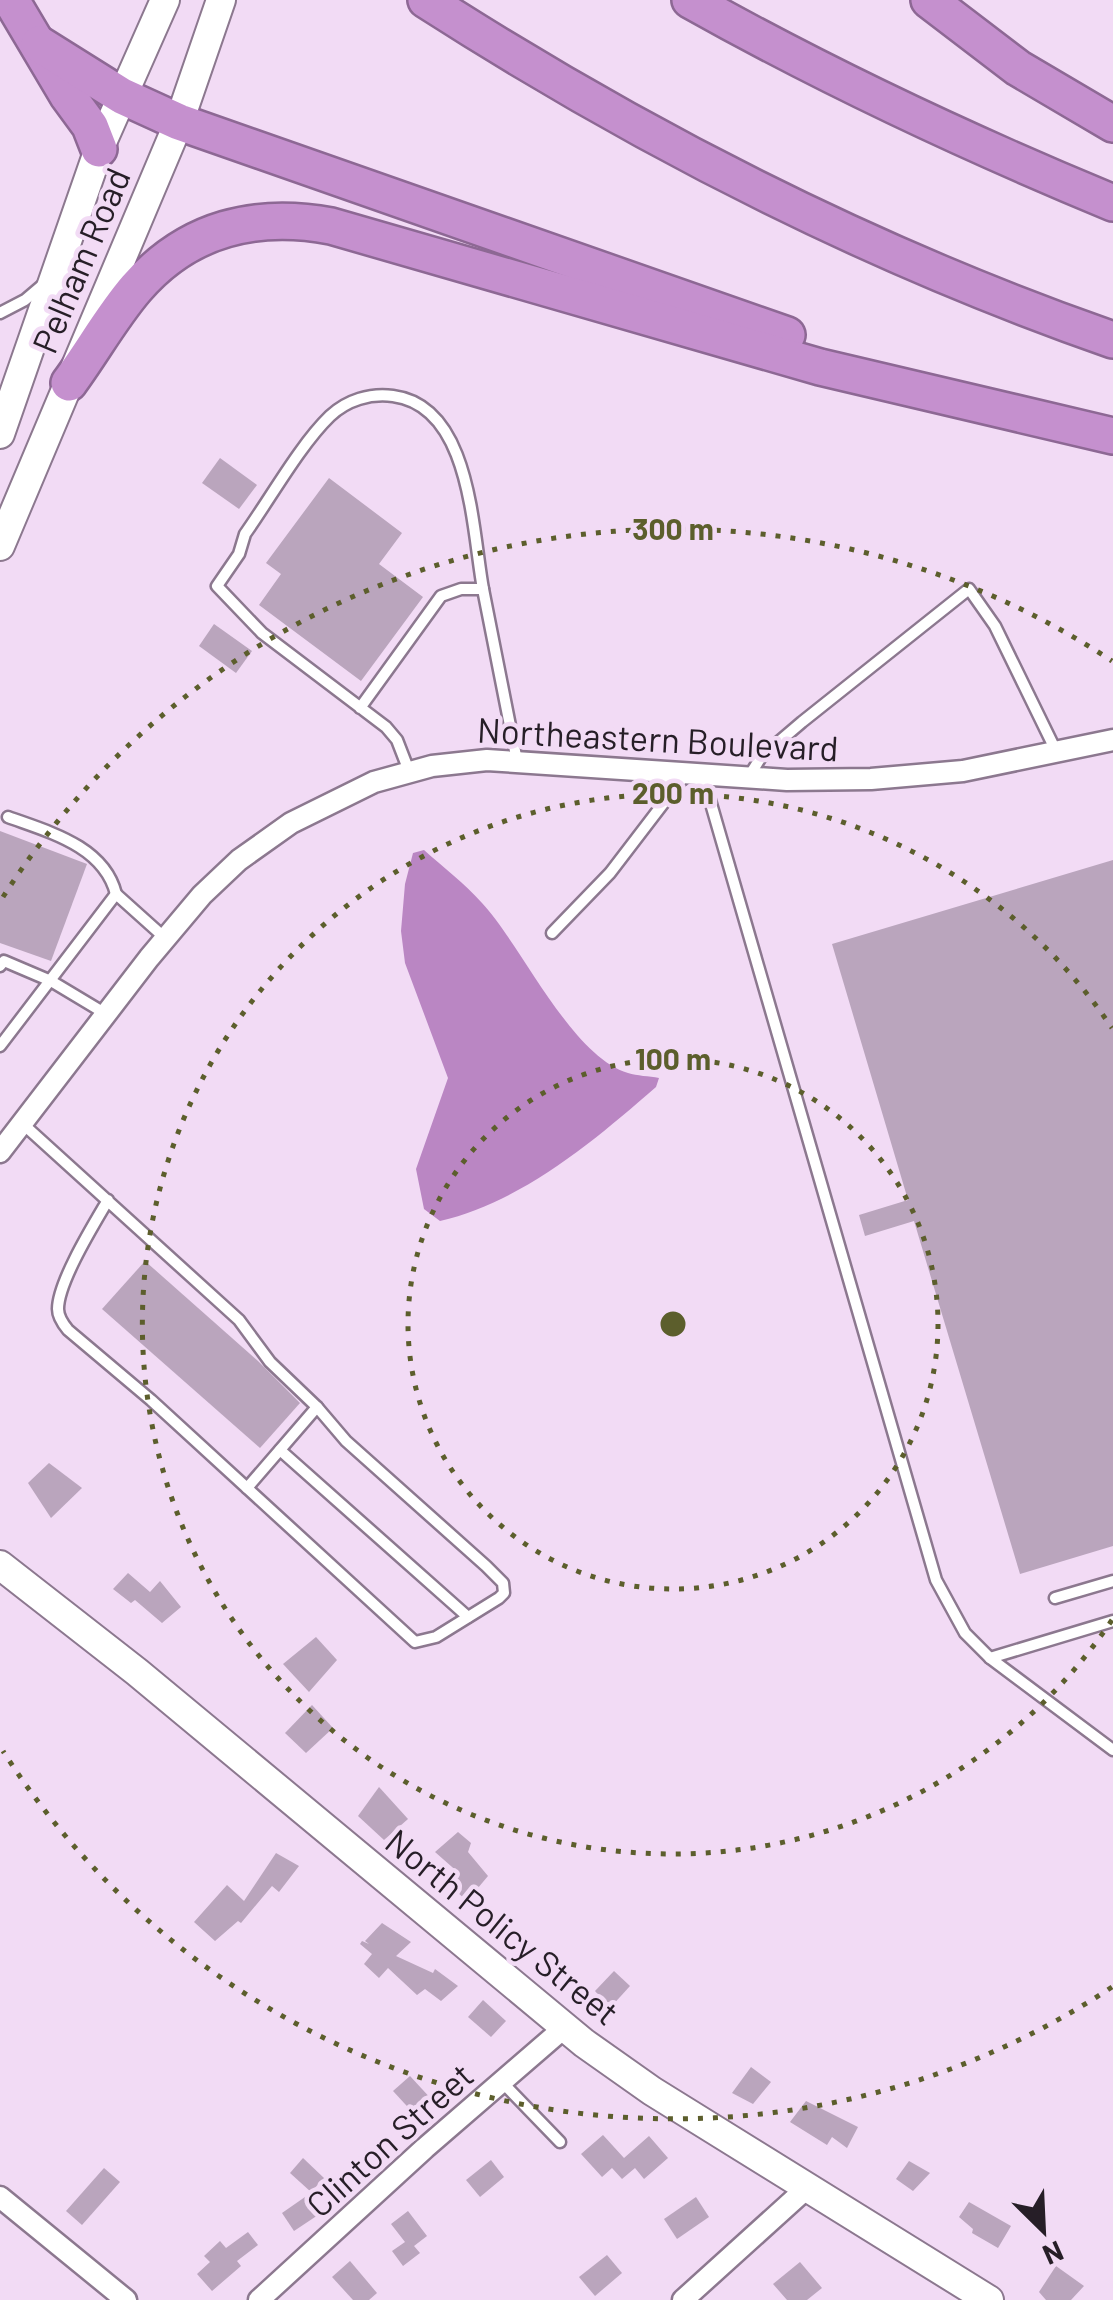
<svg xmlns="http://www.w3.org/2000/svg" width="1113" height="2300" viewBox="0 0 1113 2300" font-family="Barlow,sans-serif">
  <rect width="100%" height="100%" fill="#f2dbf5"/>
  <path fill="#ba86c3" d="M 424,850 C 443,867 465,884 482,903 C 522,946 571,1056 628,1073 C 637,1076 649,1076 659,1078 L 656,1087 C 594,1141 522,1202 440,1221 L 424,1209 L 416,1169 L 448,1078 L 405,963 L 401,931 L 405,884 L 413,853 Z"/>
  <g fill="#baa5bd">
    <path d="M 220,458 L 257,485 L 239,509 L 202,483 Z"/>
    <path d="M 329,478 L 402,533 L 379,564 L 423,597 L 361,681 L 259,605 L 281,574 L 266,563 Z"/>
    <path d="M 214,624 L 252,651 L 236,673 L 199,646 Z"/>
    <path d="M 0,831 L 87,864 L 51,961 L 0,943 Z"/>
    <path d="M 1113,860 L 1113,1546 L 1020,1574 L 914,1221 L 865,1236 L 859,1215 L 908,1200 L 832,944 Z"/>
    <path d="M 145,1261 L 258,1361 L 300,1403 L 260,1448 L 102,1309 Z"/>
    <path d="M 49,1463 L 82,1488 L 51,1518 L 28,1483 Z"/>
    <path d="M 128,1573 L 150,1592 L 160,1581 L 181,1607 L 162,1623 L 135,1600 L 131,1603 L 113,1589 Z"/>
    <path d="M 316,1637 L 337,1660 L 309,1692 L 283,1664 Z"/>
    <path d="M 312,1705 L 333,1728 L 306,1753 L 285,1733 Z"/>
    <path d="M 379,1787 L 408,1819 L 384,1840 L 358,1816 Z"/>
    <path d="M 458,1832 L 471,1843 L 468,1852 L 488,1876 L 467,1901 L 447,1883 L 460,1874 L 435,1852 Z"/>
    <path d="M 276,1853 L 299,1866 L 279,1892 L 272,1886 L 241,1923 L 238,1921 L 215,1941 L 194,1922 L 227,1885 L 244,1901 Z"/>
    <path d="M 382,1923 L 411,1942 L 396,1956 L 433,1973 L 435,1969 L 458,1986 L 441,2001 L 425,1989 L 417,1995 L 388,1968 L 379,1978 L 364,1964 L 372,1954 L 360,1944 L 362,1941 L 369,1944 L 365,1941 Z"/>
    <path d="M 614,1971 L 630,1986 L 610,2008 L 595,1991 Z"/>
    <path d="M 483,2000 L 506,2021 L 491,2037 L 468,2017 Z"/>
    <path d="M 751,2067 L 771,2082 L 753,2104 L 732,2093 Z"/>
    <path d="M 410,2076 L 434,2102 L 417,2117 L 393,2091 Z"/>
    <path d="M 806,2101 L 858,2127 L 847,2148 L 832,2137 L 827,2145 L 790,2122 Z"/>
    <path d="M 603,2135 L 624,2158 L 649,2136 L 668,2158 L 644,2179 L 635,2168 L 622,2179 L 612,2168 L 602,2177 L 581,2154 Z"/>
    <path d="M 303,2158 L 324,2178 L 311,2192 L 290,2173 Z"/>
    <path d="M 491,2160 L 504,2177 L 480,2197 L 466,2180 Z"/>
    <path d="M 909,2161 L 930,2173 L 913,2191 L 896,2179 Z"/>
    <path d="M 104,2168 L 120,2182 L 82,2225 L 66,2211 Z"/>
    <path d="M 305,2197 L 318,2215 L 294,2231 L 282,2213 Z"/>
    <path d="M 696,2197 L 709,2217 L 677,2239 L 664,2219 Z"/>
    <path d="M 969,2202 L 1011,2226 L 998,2248 L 972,2233 L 973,2229 L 959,2217 Z"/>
    <path d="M 408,2211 L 427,2236 L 414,2246 L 420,2253 L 403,2266 L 392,2251 L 405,2242 L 391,2224 Z"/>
    <path d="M 248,2232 L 258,2245 L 237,2261 L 241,2266 L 212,2291 L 197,2274 L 210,2262 L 204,2256 L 220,2241 L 226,2248 Z"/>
    <path d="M 607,2255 L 622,2273 L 595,2296 L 579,2277 Z"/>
    <path d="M 350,2261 L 377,2293 L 369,2300 L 353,2300 L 332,2277 Z"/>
    <path d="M 800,2262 L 822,2288 L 807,2300 L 787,2300 L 773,2284 Z"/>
    <path d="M 1056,2266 L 1084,2286 L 1071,2300 L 1046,2300 L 1039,2292 Z"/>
  </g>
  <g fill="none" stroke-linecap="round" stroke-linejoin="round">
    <defs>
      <g id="lane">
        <path d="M 0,313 L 25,300 L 45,283"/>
        <path d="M 483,589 L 517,761"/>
        <path d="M 360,708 L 441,596 L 461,589 L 483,589 C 472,529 471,406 393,396 C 370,393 347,400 330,416 C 300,445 270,499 245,534 L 239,554 L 217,586 L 262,633 L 386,727 L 397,740 L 409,771"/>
        <path d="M 703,776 L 936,1580 L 965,1633 L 990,1658 L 1113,1750"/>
        <path d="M 748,778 L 761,757 L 802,722 L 969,589 L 995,626 L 1057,753"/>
        <path d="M 8,817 C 49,832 104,846 116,894"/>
        <path d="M 552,933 L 610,873 L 685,775"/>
        <path d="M 0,966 L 4,961 L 51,981 L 106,1014"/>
        <path d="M 0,1046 L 116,894 L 165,938"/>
        <path d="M 23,1124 L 239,1320 L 270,1362 L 317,1407 L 346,1441 L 486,1566 L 503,1583 L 504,1593 L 499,1598 L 436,1637 L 415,1642 L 151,1400 L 68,1330 C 63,1324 58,1317 58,1309 C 58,1282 94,1224 108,1200"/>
        <path d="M 280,1450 L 468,1617"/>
        <path d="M 247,1488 L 317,1407"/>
        <path d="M 1055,1598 L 1113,1581"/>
        <path d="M 990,1658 L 1113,1621"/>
        <path d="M 502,2082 L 560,2142"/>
      </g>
      <g id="street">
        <path d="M 0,1152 L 149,958 L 202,895 L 239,860 L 291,823 L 374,782 L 432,766 L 487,760 L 787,780 L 871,779 L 963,771 L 1113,740"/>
        <path d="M 0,2197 L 126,2300"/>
        <path d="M 259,2300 L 425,2148 L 565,2027"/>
        <path d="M 683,2300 L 809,2186"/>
      </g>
      <g id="secondary">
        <path d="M 0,434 L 99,149 L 165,0"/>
        <path d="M 0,546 L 179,122 L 221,0"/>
        <path d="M 0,1565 L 137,1672 L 584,2043 L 652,2091 L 989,2300"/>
      </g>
      <g id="highway">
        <path d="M 11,0 L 68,96 L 90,126 L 99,149"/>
        <path d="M 426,0 C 641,138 872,256 1113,340"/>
        <path d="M 690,0 C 827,77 968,143 1113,203"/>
        <path d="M 929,0 L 1018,68 L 1113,124"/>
        <path d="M 39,44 L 122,96 L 179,122 L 787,335"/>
        <path d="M 69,383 C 92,352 111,317 136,288 C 188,228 256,212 331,226 L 820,367 L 1113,436"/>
      </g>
    </defs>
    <use href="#lane" stroke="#8c788f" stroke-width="15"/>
    <use href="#street" stroke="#8c788f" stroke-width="25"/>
    <use href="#secondary" stroke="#8c788f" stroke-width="32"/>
    <use href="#highway" stroke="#8d6894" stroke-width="40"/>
    <use href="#lane" stroke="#fff" stroke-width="10"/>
    <use href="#street" stroke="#fff" stroke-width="20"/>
    <use href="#secondary" stroke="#fff" stroke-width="28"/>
    <use href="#highway" stroke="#c590ce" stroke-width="35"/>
  </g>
  <g fill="none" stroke="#5c5e2c" stroke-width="5" stroke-dasharray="5 10">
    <circle cx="673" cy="1324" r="265"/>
    <path d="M1112 1620A530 530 0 1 1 1112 1028"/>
    <path d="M1112 1987A795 795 0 0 1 3 1751M3 897A795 795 0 0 1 1112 661"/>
  </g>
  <g text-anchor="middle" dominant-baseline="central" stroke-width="9" stroke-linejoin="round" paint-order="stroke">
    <g font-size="35" fill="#261e27" stroke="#f2dbf5">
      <text transform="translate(80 260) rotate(-67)">Pelham Road</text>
      <text transform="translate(658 738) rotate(3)">Northeastern Boulevard</text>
      <text transform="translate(503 1926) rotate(39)">North Policy Street</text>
      <text transform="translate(389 2139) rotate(-42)">Clinton Street</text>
    </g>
  </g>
  <circle cx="673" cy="1324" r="15" fill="#5c5e2c" stroke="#f2dbf5" stroke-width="5"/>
  <g font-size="30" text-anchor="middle" font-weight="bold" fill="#5c5e2c" stroke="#f2dbf5" stroke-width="9" stroke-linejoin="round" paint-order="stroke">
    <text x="673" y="540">300 m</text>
    <text x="673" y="804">200 m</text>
    <text x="673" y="1070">100 m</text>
  </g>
  <g transform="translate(1043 2230) rotate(156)" stroke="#f2dbf5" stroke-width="8" paint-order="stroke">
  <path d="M0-8L18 38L0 25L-18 38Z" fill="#261e27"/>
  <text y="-15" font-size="28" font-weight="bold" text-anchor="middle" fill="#261e27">N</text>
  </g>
</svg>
